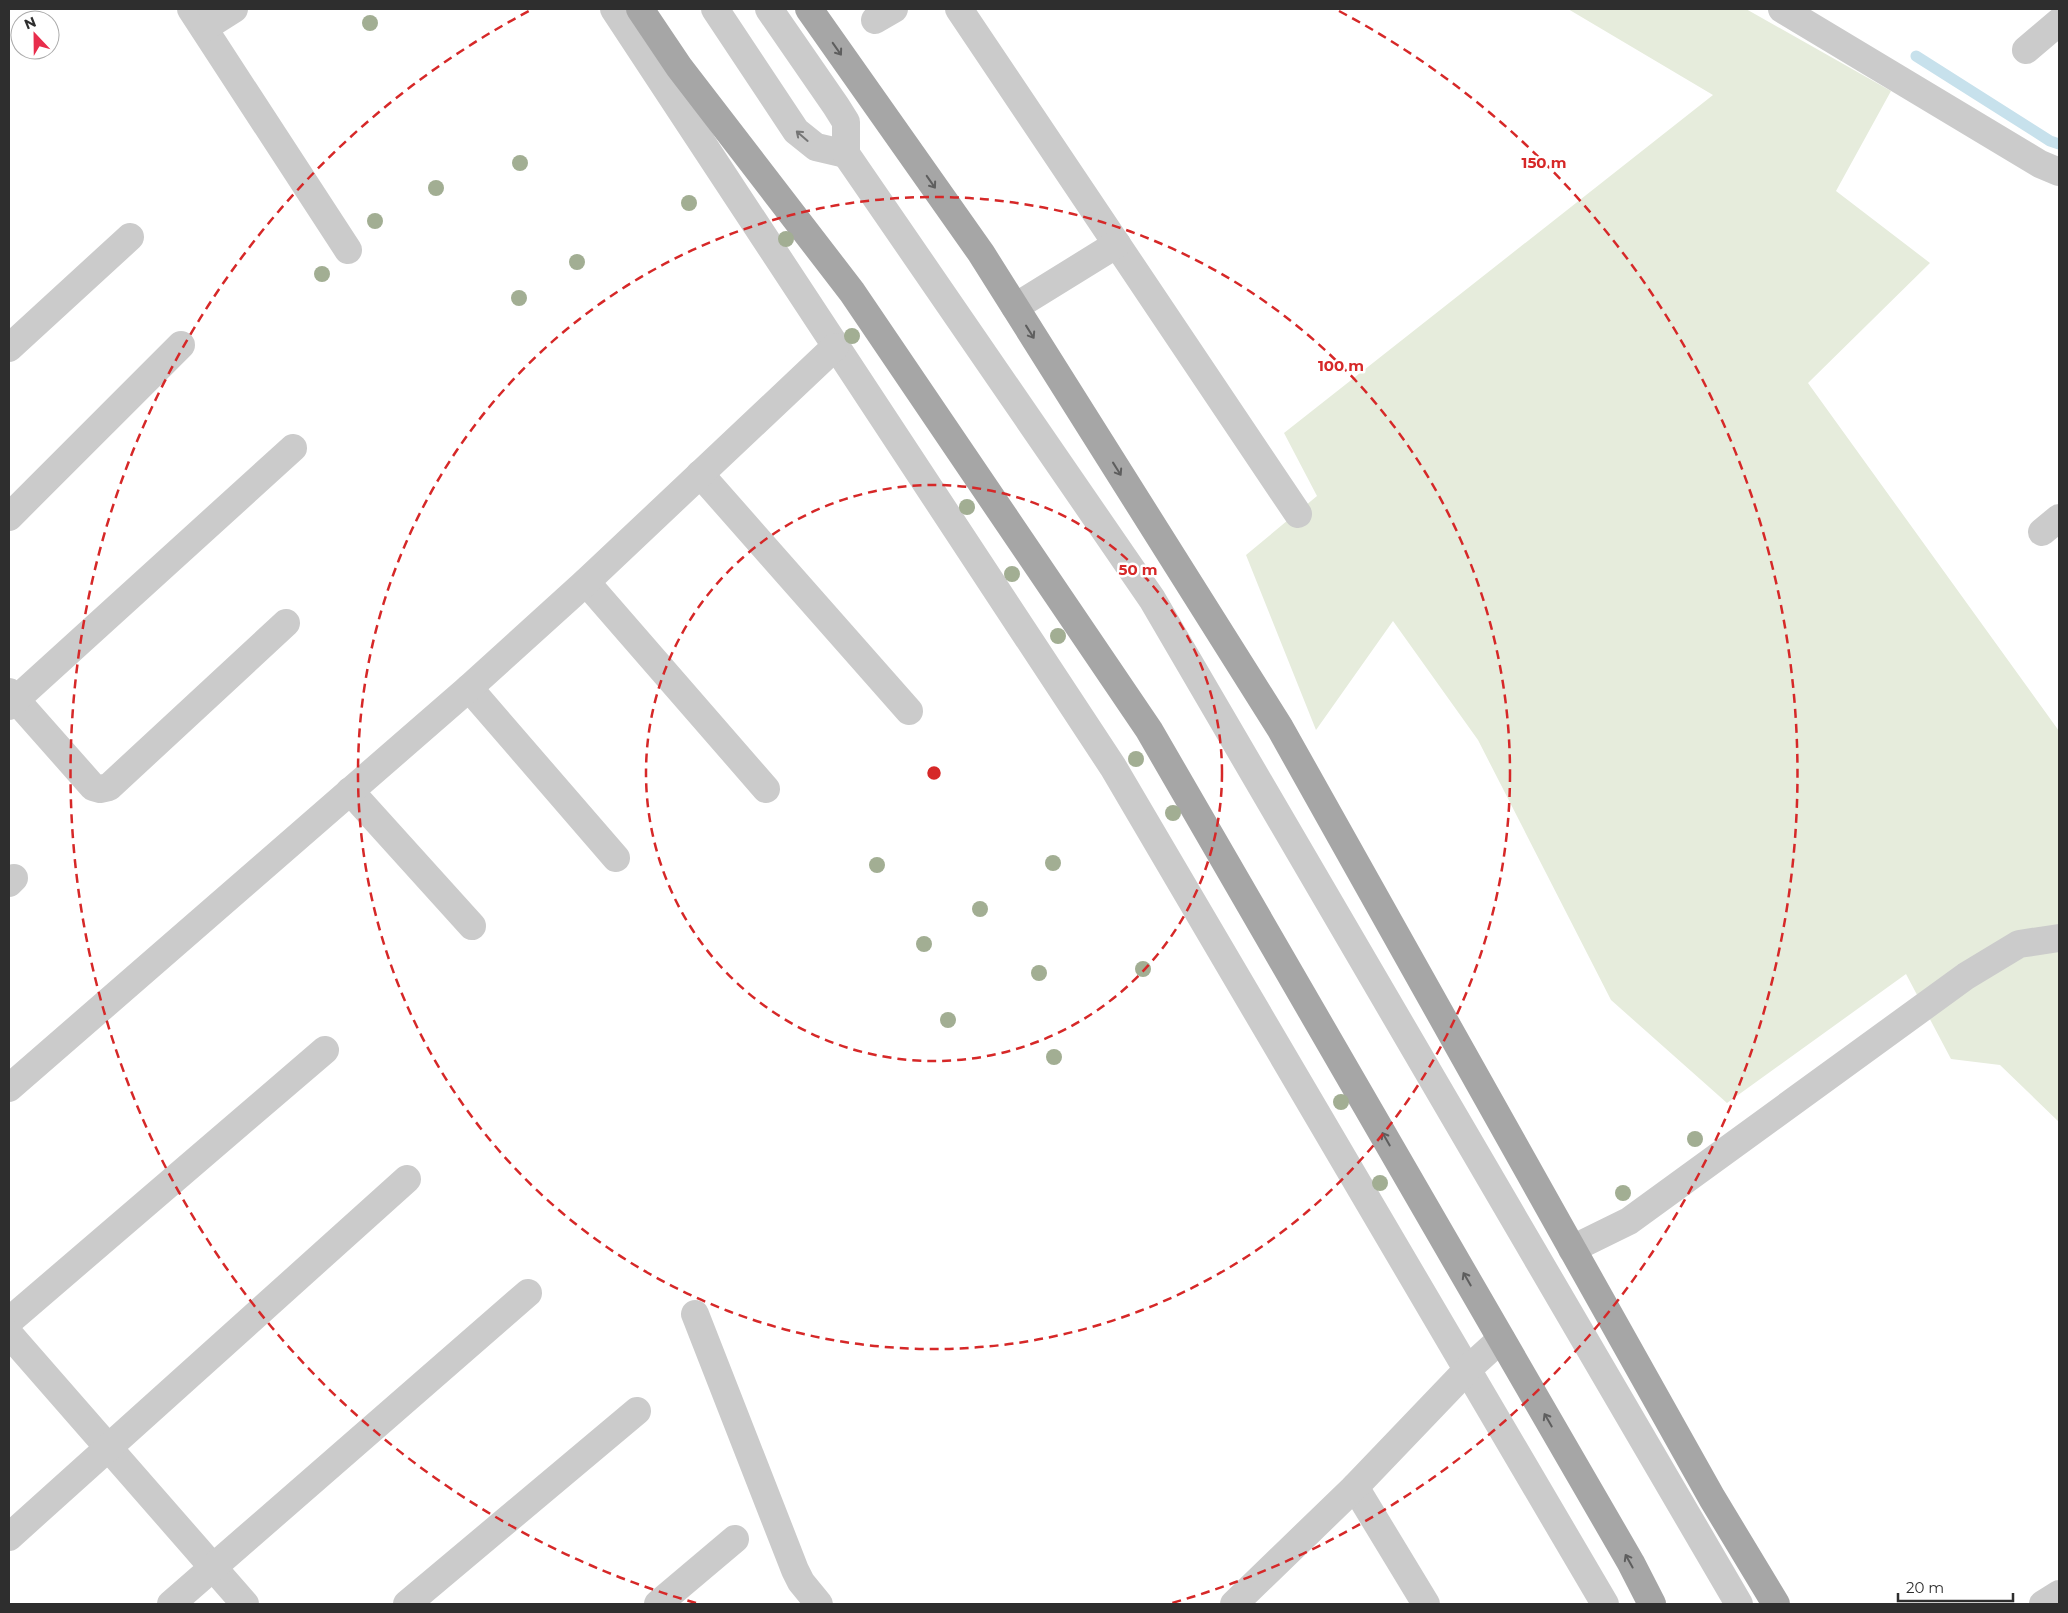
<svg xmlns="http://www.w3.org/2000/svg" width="2068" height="1613" viewBox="0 0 2068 1613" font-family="Montserrat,sans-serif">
  <rect width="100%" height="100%" fill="#fff"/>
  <path fill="#e6ecdc" d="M 1568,9 L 1746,9 L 1891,91 L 1836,191 L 1930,263 L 1808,383 L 2059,731 L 2059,1122 L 2000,1065 L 1951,1059 L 1906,974 L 1727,1103 L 1611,1000 L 1478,740 L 1393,621 L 1316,730 L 1246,555 L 1317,496 L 1284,433 L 1713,95 Z"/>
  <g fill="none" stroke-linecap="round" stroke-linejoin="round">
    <path stroke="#c7e1ec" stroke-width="11" d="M 1916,56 L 2050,141 L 2059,144"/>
    <g stroke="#cbcbcb" stroke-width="28">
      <path d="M 191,9 L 348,250"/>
      <path d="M 614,9 L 1113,767 L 1605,1604"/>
      <path d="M 715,9 L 796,131 L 816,147 L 846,154"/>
      <path d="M 769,9 L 836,106 L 846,122 L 846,154 L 1152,599 L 1739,1604"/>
      <path d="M 959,9 L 1298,514"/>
      <path d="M 1782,9 L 2040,164 L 2059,172"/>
      <path d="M 875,20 L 894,9"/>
      <path d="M 204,28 L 234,9"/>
      <path d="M 2026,50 L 2059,22"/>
      <path d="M 1015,307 L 1117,244"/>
      <path d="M 9,348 L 130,237"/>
      <path d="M 700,474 L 909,711"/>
      <path d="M 9,517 L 181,345"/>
      <path d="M 2042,532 L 2059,518"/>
      <path d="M 586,582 L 766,789"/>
      <path d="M 469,688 L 616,858"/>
      <path d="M 9,692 L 93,787 L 100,789 L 109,787 L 286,623"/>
      <path d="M 9,706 L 293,448"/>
      <path d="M 350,791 L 472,926"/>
      <path d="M 9,883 L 14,878"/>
      <path d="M 9,1088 L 469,688 L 586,582 L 835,347"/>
      <path d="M 1572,1249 L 1629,1221 L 1966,976 L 2019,944 L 2059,938"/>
      <path d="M 695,1314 L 795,1570 L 801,1582 L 819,1604"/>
      <path d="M 9,1321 L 325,1050"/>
      <path d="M 9,1334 L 245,1604"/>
      <path d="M 1355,1487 L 1426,1604"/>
      <path d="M 9,1537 L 407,1179"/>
      <path d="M 171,1604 L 528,1293"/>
      <path d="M 407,1604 L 637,1411"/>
      <path d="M 658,1604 L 735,1539"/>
      <path d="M 1234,1604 L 1355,1487 L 1468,1369 L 1501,1339"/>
      <path d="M 2043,1604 L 2059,1594"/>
    </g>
    <g stroke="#a6a6a6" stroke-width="28">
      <path d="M 640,9 L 679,67 L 852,292 L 1149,730 L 1631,1563 L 1652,1604"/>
      <path d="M 809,9 L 981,253 L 1280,728 L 1712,1498 L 1776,1604"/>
    </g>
  </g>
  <g fill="#a2ae93">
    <circle cx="370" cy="23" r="8"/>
    <circle cx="520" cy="163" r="8"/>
    <circle cx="436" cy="188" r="8"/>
    <circle cx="689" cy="203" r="8"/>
    <circle cx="375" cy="221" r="8"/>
    <circle cx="786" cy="239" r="8"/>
    <circle cx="577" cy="262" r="8"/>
    <circle cx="322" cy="274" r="8"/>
    <circle cx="519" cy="298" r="8"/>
    <circle cx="852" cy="336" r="8"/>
    <circle cx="967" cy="507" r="8"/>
    <circle cx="1012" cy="574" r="8"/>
    <circle cx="1058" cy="636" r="8"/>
    <circle cx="1136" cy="759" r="8"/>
    <circle cx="1173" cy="813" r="8"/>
    <circle cx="1053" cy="863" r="8"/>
    <circle cx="877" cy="865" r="8"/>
    <circle cx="980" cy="909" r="8"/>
    <circle cx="924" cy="944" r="8"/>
    <circle cx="1143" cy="969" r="8"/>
    <circle cx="1039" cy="973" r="8"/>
    <circle cx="948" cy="1020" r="8"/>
    <circle cx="1054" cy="1057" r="8"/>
    <circle cx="1341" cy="1102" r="8"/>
    <circle cx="1695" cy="1139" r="8"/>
    <circle cx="1380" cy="1183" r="8"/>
    <circle cx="1623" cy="1193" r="8"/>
  </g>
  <defs><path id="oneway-shaft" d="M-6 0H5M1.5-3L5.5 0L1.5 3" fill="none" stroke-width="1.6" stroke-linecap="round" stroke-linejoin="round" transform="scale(1.25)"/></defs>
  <g stroke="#5e5e5e">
    <use href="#oneway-shaft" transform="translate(837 49) rotate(55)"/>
    <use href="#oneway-shaft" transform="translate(931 182) rotate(55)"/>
    <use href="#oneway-shaft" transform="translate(1030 332) rotate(58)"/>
    <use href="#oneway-shaft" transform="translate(1117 469) rotate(58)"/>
    <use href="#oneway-shaft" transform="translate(1386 1139) rotate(-120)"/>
    <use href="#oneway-shaft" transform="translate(1467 1279) rotate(-120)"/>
    <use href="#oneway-shaft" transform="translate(1548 1420) rotate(-120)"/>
    <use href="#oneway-shaft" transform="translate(1629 1561) rotate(-119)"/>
  </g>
  <use stroke="#757575" href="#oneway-shaft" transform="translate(802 136) rotate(-139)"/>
  <g fill="none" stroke="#d62828" stroke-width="2.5" stroke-dasharray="9 6">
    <circle cx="934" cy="773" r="288"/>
    <circle cx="934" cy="773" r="576"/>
    <path d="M696 1603A863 863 0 0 1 529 11M1339 11A863 863 0 0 1 1172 1603"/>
  </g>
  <circle cx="934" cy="773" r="8" fill="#d62828" stroke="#fff" stroke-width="2.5"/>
  <g font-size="15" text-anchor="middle" font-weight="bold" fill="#d62828" stroke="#fff" stroke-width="5" stroke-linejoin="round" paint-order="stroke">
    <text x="1544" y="168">150 m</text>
    <text x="1341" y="371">100 m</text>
    <text x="1138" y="575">50 m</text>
  </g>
  <rect width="2068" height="1613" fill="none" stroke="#2e2e2e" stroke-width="20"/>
  <g transform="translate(35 35) rotate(338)"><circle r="24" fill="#ffffff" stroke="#ababab"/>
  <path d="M0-4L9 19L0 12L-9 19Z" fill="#e82d4c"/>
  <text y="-8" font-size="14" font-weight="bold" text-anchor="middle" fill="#2e2e2e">N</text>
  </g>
  <path d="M1898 1593v8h115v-8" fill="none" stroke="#2e2e2e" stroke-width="2.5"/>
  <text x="1906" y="1593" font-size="15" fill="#2e2e2e" stroke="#ffffff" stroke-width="4" paint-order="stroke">20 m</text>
</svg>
